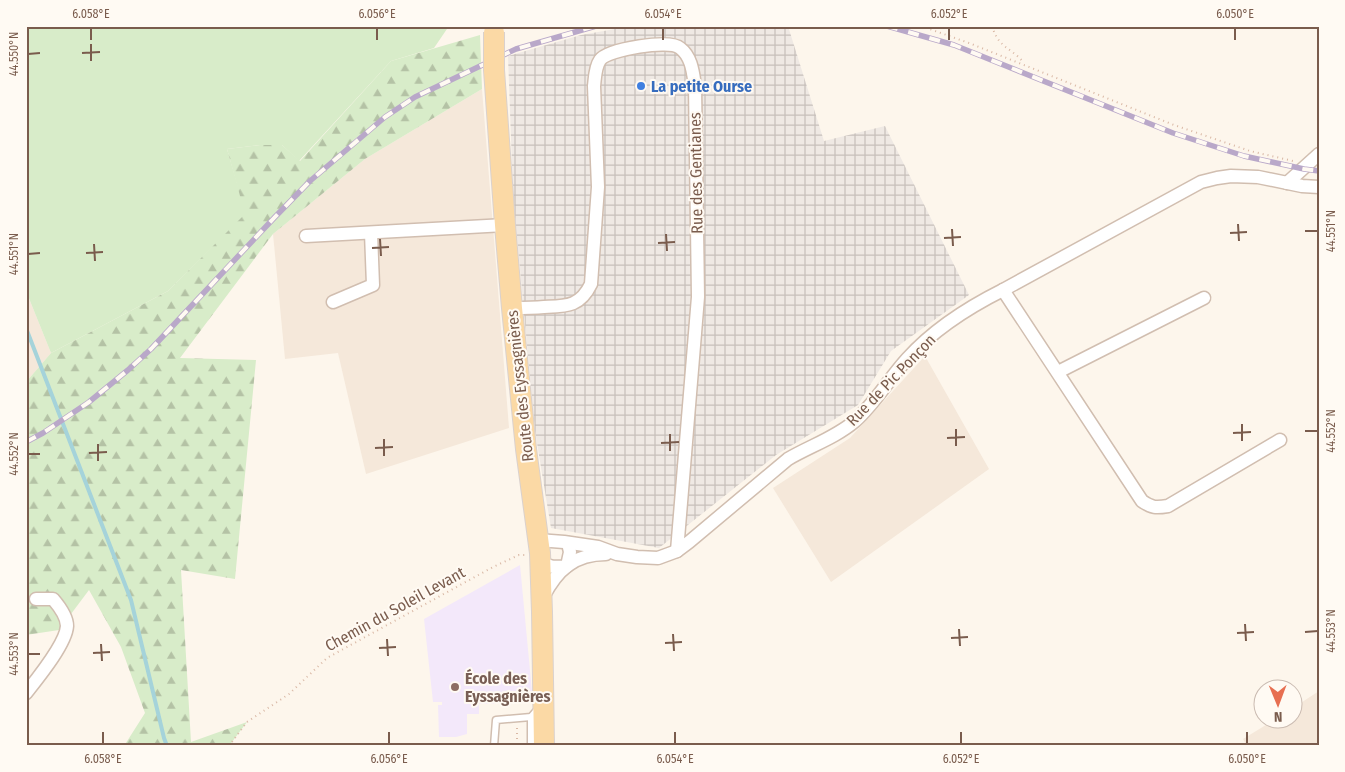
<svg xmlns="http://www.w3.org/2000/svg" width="1345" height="772" viewBox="0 0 1345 772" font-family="'Fira Sans Condensed',sans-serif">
  <defs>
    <pattern id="industrial-grid" width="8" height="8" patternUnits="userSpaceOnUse" patternTransform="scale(1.25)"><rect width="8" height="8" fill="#efe9e4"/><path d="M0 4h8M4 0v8" fill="none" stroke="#c7c0bb"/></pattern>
    <pattern id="forest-firs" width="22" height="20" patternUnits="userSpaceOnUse" patternTransform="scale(1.25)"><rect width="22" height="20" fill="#d8ecc9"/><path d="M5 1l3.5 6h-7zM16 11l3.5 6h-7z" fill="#b4c2a5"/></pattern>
  </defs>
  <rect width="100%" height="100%" fill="#fdf6ec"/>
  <g fill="#f5e8da">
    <path d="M 482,89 L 509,428 L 366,474 L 338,353 L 285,359 L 273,234 L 365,159 Z"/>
    <path d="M 26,291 L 51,353 L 26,382 Z"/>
    <path d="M 925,356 L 989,469 L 831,582 L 773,488 L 850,438 Z"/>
    <path d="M 1319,691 L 1319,746 L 1247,746 L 1243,739 L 1274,720 L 1292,720 L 1293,708 Z"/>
  </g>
  <path fill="url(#industrial-grid)" d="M 632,26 L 788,26 L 824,141 L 885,126 L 969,295 L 891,351 L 858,405 L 776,455 L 659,548 L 551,528 L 535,431 L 513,194 L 508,56 L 581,35 Z"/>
  <path fill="#f3e8fa" d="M 520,565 L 533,702 L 479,704 L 479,714 L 467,714 L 467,734 L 456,737 L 439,737 L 438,705 L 442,705 L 442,702 L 433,702 L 424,619 Z"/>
  <path fill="#d8ecc9" d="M 26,26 L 449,26 L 434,48 L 391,61 L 299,161 L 282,145 L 259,145 L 227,149 L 246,214 L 168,291 L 51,353 L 26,291 Z"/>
  <path fill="url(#forest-firs)" d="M 480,35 L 482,89 L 365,159 L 273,234 L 180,358 L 256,360 L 235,579 L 181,570 L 191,742 L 247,722 L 229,746 L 124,746 L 145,713 L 121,647 L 89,590 L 59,630 L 26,635 L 26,382 L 51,353 L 168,291 L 245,214 L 227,149 L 260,145 L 282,145 L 300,161 L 391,61 Z"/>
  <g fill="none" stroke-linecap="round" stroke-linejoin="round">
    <path stroke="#a5d3da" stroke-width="4" d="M 26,328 L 131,600 L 164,738 L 167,746"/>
    <defs>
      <g id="service">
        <path d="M 531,717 L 531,746"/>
        <path d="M 494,746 L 496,720 L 531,717 L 538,709"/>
      </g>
      <g id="minor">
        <path d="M 1287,183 L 1319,154"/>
        <path d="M 306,236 L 505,225"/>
        <path d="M 1003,290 L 1142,501 C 1152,508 1156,508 1168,506 L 1280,440"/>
        <path d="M 333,302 L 373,285 L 371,233"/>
        <path d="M 512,308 C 523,308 533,308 544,307 C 566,306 580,307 591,284 L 598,187 L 594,86 C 595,78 595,67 600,60 C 608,49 670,39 680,48 C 692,57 693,73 695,86 L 698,297 L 677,551"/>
        <path d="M 1058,372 L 1204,298"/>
        <path d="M 538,540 L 564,542 L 598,547 L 617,554 L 637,557 L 658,558 L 677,551 L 689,542 L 788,459 C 810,446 835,438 855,421 C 875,403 889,379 907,359 C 933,330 969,307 1003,290 L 1201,182 L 1217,178 L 1231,176 L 1258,177 L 1302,186 L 1319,187"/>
        <path d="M 540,559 C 549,569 555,567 567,566 L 570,552 L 568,543"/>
        <path d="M 543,597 C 557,570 574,554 606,554"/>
        <path d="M 26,693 C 37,679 66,644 67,626 C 67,616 59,606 53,599 L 36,599"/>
      </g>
      <path id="primary" d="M 494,70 L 505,225 L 512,308 L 526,449 L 540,553 L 542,612 L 544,746"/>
    </defs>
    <use href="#service" stroke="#d1beb0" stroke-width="9"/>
    <use href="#minor" stroke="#d1beb0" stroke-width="15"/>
    <use href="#primary" stroke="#dad1cd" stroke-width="22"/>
    <g stroke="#d9b8a5" stroke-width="2" stroke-dasharray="1 4" stroke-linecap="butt">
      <path d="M 921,26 L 969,43 L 1174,125 L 1250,151 L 1293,161"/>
      <path d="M 992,26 C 999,49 1011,47 1024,63"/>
      <path d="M 517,728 L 517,746"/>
      <path d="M 229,746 L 247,722 L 289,694 L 327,658 L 493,567 L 519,555 L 525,555"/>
    </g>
    <use href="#service" stroke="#fff" stroke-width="6"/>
    <use href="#minor" stroke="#fff" stroke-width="12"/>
    <use href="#primary" stroke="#fbd9a5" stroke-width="20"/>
    <defs>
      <g id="rail">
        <path d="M 887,26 L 954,45 L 1173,133 L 1244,156 L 1304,169 L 1319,171"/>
        <path d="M 26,442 L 43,433 L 89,402 L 128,370 L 151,349 L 181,317 L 274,218 L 310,181 L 385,117 L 415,97 L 516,49 L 596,26"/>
      </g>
    </defs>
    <use href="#rail" stroke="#b9a8c9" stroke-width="5.5"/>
    <use href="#rail" stroke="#fffaf3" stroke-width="4" stroke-dasharray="11" stroke-linecap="butt"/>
    <defs>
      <path id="primary-bridge" d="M 494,32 L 494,70"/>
    </defs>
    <use href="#primary-bridge" stroke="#dad1cd" stroke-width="22" stroke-linecap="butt"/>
    <use href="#primary-bridge" stroke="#fbd9a5" stroke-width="20"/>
  </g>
  <path fill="none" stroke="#7a5c4d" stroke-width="2" d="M 91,28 L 91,40M 377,28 L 377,40M 663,28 L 663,40M 949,28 L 949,40M 1235,28 L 1235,40M 91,44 L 91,61M 82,53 L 100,52M 28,54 L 40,53M 1238,224 L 1239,241M 952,229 L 953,246M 1305,231 L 1318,231M 1230,233 L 1247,232M 666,234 L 667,251M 944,238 L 961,237M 380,239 L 381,256M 658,243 L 675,242M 94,244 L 95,261M 372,248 L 389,247M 86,253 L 103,252M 28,254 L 40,253M 1242,424 L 1242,441M 956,429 L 956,446M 1305,431 L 1318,431M 1233,433 L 1251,432M 670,434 L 670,451M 947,438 L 965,437M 384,439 L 384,456M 661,443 L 679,442M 98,444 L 98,461M 375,448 L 393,447M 89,453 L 107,452M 28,454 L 40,454M 1245,624 L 1246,641M 959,629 L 960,646M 1305,632 L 1318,631M 1237,633 L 1254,632M 673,634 L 674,651M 951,638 L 968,637M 387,639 L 388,656M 665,643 L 682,642M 101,644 L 102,661M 379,648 L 396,647M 93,653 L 110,652M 28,654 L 40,654M 103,732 L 103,744M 389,732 L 389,744M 675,732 L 675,744M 961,732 L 961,744M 1247,732 L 1247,744"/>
  <circle fill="#3f7fe0" stroke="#fffaf3" stroke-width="2" cx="641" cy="86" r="5"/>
  <circle fill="#8d6e63" stroke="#fffaf3" stroke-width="2" cx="455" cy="687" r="5"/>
  <g text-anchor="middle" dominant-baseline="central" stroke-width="4" stroke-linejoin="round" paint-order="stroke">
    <g font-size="16" font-weight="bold" fill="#366cbe" stroke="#fffaf3" text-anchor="start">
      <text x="651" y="86">La petite Ourse</text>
    </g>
    <g font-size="16" fill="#7a5c4d" stroke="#fffaf3">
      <text transform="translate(696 173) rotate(-91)">Rue des Gentianes</text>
      <text transform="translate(891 380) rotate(-46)">Rue de Pic Ponçon</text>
      <text transform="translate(520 386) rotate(-96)">Route des Eyssagnières</text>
      <text transform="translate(395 609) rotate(-29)">Chemin du Soleil Levant</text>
    </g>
    <g font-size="16" font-weight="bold" fill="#785e54" stroke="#fffaf3" text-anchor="start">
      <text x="465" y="678">École des<tspan x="465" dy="18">Eyssagnières</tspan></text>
    </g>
  </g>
  <rect width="1345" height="772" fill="none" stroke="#fffaf3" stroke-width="55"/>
  <g transform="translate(1278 704) rotate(179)"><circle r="24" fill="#fffaf3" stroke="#cabbb1"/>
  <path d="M0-4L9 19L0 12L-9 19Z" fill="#e76f51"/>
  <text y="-8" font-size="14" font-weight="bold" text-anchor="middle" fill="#7a5c4d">N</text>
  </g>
  <rect x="28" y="28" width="1290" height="716" fill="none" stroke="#7a5c4d" stroke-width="2"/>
  <g font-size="12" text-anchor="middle" fill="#7a5c4d">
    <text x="91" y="18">6.058°E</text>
    <text x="377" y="18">6.056°E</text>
    <text x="663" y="18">6.054°E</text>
    <text x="949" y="18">6.052°E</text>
    <text x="1235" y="18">6.050°E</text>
    <text transform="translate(14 54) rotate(-90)" y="4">44.550°N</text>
    <text transform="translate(1331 231) rotate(-90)" y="4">44.551°N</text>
    <text transform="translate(14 254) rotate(-90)" y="4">44.551°N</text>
    <text transform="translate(1331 431) rotate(-90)" y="4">44.552°N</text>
    <text transform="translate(14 454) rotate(-90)" y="4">44.552°N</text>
    <text transform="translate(1331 631) rotate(-90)" y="4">44.553°N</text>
    <text transform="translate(14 654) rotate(-90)" y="4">44.553°N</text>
    <text x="103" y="763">6.058°E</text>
    <text x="389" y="763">6.056°E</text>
    <text x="675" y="763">6.054°E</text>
    <text x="961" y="763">6.052°E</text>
    <text x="1247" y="763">6.050°E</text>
  </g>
</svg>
